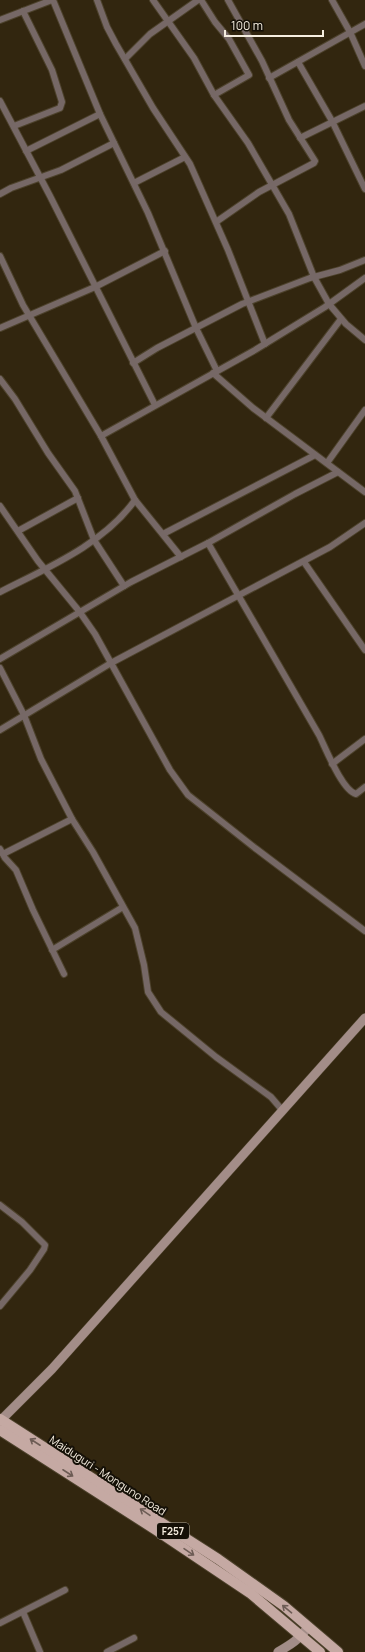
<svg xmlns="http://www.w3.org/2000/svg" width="365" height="1652" viewBox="0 0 365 1652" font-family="Manrope,sans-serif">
  <rect width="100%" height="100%" fill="#32260f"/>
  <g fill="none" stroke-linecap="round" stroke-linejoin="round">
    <defs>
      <g id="street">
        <path d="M 53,0 L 100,114 L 148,213 L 196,328 L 217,371"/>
        <path d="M 97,0 L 107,27 L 116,44 L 153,108 L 190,164 L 228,250 L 265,344"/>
        <path d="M 153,0 L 194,58 L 214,95 L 248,143 L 289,214 L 314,277 L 329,304 L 346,324 L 365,340"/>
        <path d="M 201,0 L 215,22 L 229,39 L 249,75 L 214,95"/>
        <path d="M 332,0 L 350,32 L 365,66"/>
        <path d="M 0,20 L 52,0"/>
        <path d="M 125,59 L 150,34 L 198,0"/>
        <path d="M 298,62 L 332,121 L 365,189"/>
        <path d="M 269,78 L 365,24"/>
        <path d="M 0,101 L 50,196 L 155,405"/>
        <path d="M 14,126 L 60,108 L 62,102 L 52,70 L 23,11"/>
        <path d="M 300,138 L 365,106"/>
        <path d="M 26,151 L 100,114"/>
        <path d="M 134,183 L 185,157"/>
        <path d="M 0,194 L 11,188 L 61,170 L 114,143"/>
        <path d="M 216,222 L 259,192 L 314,163 L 315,161 L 289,120 L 262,61 L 228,0"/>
        <path d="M 0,256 L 23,305 L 101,436 L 135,500 L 181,557"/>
        <path d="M 0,328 L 95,287 L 165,251"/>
        <path d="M 133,363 L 157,348 L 242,304 L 310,278 L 340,270 L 365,260"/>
        <path d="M 213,373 L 253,408 L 365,492"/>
        <path d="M 0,379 L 15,399 L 48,453 L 75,491 L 94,540 L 124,586"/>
        <path d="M 266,418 L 341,319"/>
        <path d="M 101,436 L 255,350 L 325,307 L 365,278"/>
        <path d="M 327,463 L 365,410"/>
        <path d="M 0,506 L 38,561 L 79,611 L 95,634 L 170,770 L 188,795 L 255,848 L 365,931"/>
        <path d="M 18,531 L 78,498"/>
        <path d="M 163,534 L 315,455"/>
        <path d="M 208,543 L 319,735 C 326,749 342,790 356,794 L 365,787"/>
        <path d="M 304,562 L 365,650"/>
        <path d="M 0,592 C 47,568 104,544 135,500"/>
        <path d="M 0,659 L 131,582 L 208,543 L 295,494 L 338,472"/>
        <path d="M 0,668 L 24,715 L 41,759 L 72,819 L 93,852 L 135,928 L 144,965 L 148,992 L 161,1012 L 216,1057 L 271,1097 L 283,1111"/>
        <path d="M 0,730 L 111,663 L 330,547 L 365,523"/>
        <path d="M 332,764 L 365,739"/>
        <path d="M 0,849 L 5,858 L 16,870 L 33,910 L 64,974"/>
        <path d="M 3,854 L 72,819"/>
        <path d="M 52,950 L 123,907"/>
        <path d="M 0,1205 L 22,1222 L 45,1245 L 44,1249 L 30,1270 L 0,1306"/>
        <path d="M 23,1612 L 40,1652"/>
        <path d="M 0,1623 L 65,1590"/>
        <path d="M 107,1652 L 134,1638"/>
      </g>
      <g id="secondary">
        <path d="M 1,1420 L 52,1369 L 365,1018"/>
        <path d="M 278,1652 C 290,1645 300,1639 308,1627"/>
      </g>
      <g id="primary">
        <path d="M 0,1419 L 218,1559 L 284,1606 L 338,1652"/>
        <path d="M 0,1430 L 156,1530 L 250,1593 L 320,1652"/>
      </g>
    </defs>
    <use href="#street" stroke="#4d422c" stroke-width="8"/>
    <use href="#secondary" stroke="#4d422c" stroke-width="10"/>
    <use href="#primary" stroke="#4d422c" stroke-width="12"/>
    <use href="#street" stroke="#766866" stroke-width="6"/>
    <use href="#secondary" stroke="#a38d88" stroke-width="9"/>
    <use href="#primary" stroke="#c5a9a3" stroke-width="10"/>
  </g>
  <defs><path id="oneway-shaft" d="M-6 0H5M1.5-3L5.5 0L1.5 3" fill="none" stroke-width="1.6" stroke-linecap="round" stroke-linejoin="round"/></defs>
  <g stroke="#6d5c55">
    <use href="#oneway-shaft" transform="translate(35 1442) rotate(-147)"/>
    <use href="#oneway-shaft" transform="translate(68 1473) rotate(33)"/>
    <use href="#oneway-shaft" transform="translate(145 1512) rotate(-146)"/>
    <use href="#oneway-shaft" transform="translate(189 1552) rotate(34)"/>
    <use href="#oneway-shaft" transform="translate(287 1609) rotate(-140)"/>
  </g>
  <g text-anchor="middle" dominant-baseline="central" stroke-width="4" stroke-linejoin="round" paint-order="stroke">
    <rect fill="#151007" stroke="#b2ab9f" stroke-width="1" x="157" y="1523" width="32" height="16" rx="3"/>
    <g font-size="10" font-weight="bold" fill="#f6eee0">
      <text x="173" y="1531">F257</text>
    </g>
    <g font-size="11" fill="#f6eee0" stroke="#151007">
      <text transform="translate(108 1475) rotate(33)">Maiduguri - Monguno Road</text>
    </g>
  </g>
  <path d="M225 30v6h98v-6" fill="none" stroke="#f6eee0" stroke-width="2"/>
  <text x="231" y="30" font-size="12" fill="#f6eee0" stroke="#151007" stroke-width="3" paint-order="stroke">100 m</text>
</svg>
